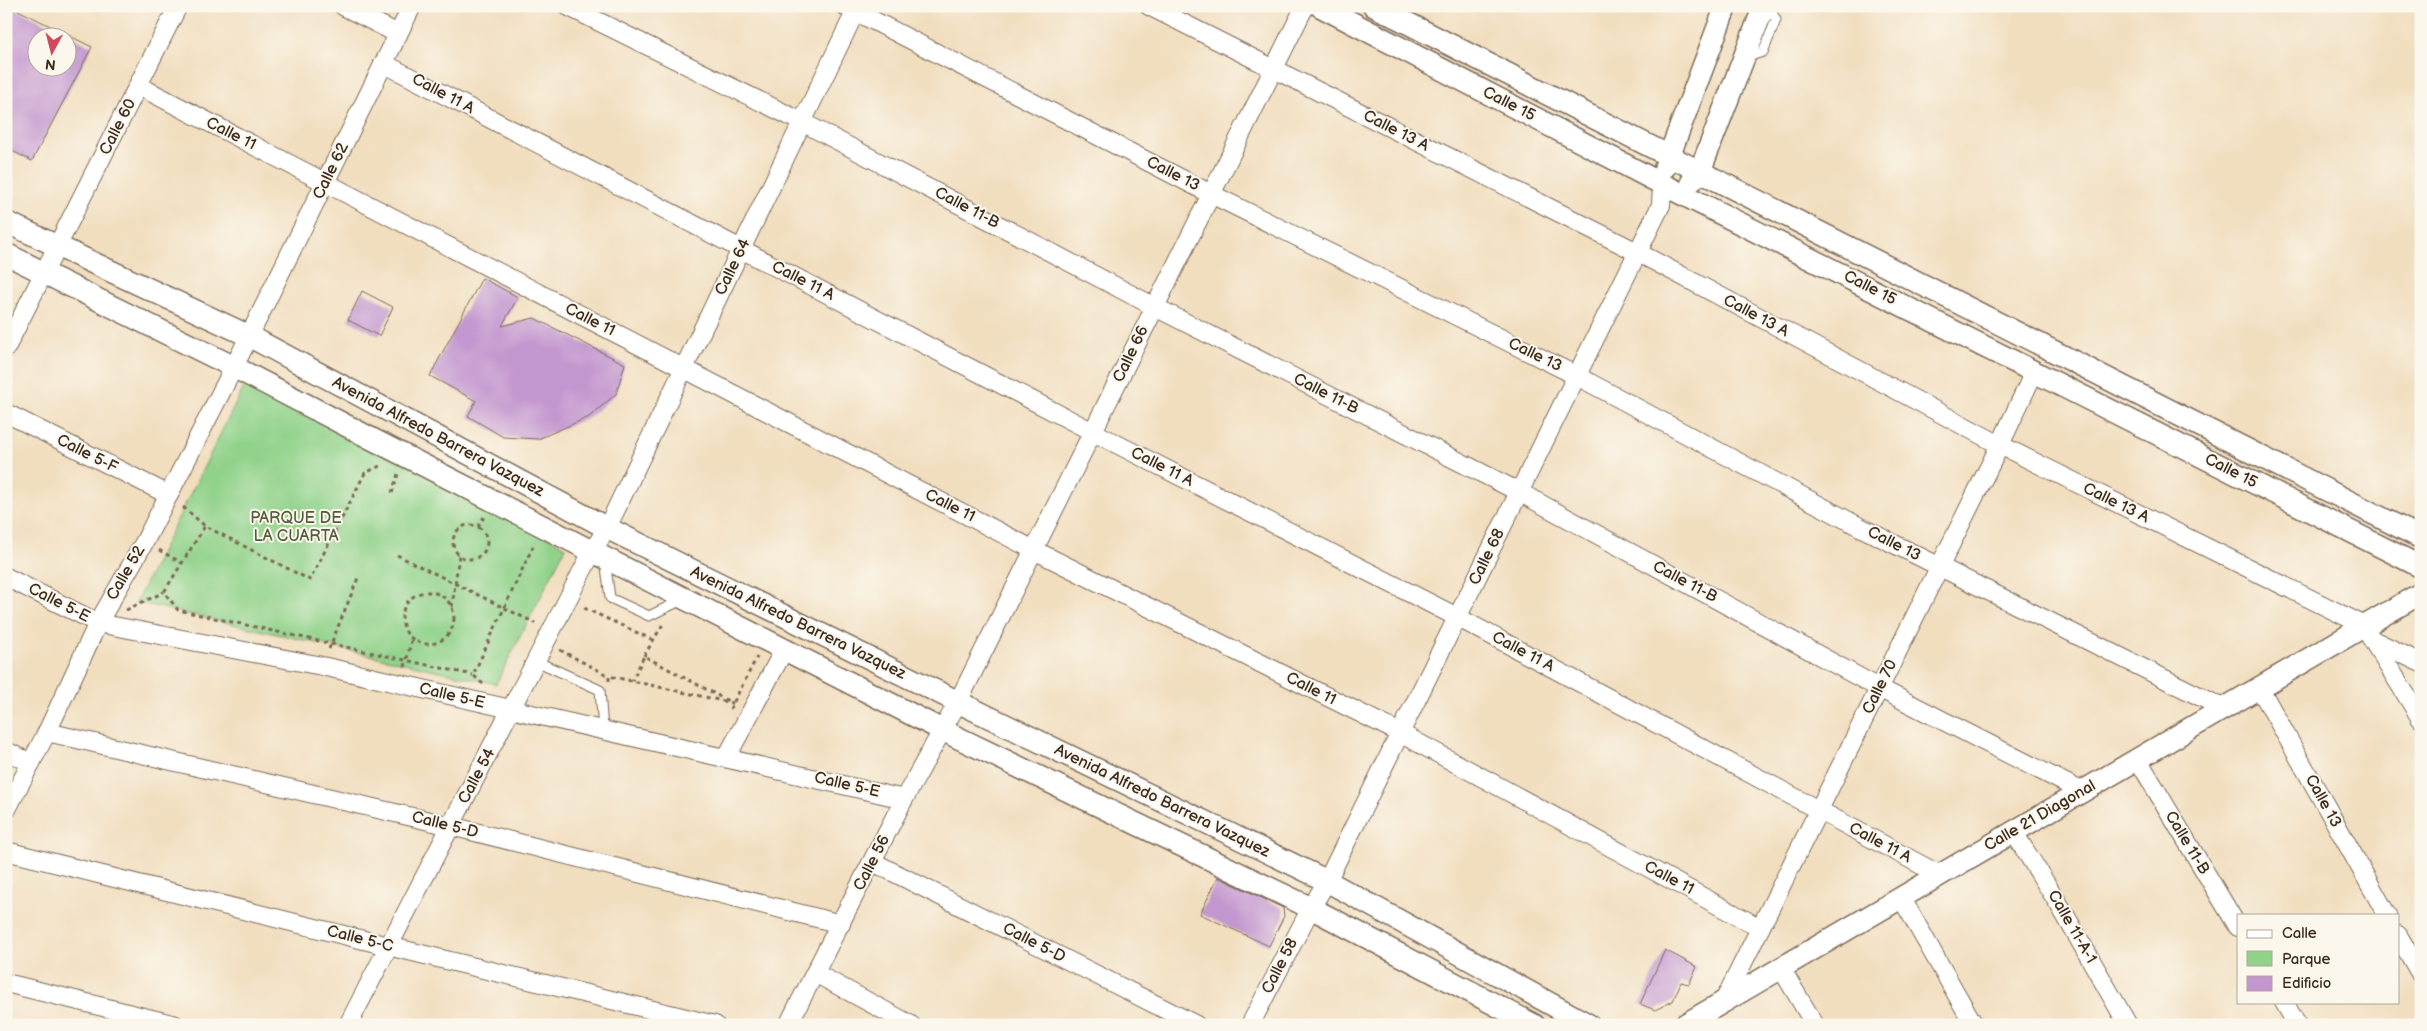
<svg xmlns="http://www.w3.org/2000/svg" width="2427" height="1031" viewBox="0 0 2427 1031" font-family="'Balsamiq Sans',sans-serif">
  <rect width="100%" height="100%" fill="#fbf7ec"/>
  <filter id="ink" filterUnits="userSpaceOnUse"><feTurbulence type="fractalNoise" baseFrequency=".02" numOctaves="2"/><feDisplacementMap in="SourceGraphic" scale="10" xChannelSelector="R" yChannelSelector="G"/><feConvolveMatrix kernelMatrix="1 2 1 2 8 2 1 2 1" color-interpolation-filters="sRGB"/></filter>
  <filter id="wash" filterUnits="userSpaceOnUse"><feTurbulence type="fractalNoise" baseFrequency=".0096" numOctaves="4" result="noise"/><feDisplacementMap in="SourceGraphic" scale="20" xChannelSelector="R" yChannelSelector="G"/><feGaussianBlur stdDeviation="1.12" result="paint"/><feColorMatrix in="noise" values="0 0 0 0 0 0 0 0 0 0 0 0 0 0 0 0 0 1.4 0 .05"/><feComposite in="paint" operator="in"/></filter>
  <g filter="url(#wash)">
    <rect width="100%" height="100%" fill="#f1debf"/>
    <path fill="#90d28a" stroke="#667e54" d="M 248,379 L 566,547 L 496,684 L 136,602 Z"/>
    <g id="blocks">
      <g fill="#c296cf" fill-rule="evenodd">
        <path d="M 6,6 L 10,6 L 92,47 L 32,161 L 6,148 ZM 38,38 L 68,38 L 68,68 L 38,68 Z"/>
        <path d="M 482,278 L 518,297 L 502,326 L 534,318 L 625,364 L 616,394 L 589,417 L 538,439 L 503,437 L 468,416 L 476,401 L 430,376 Z"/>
        <path d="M 362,291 L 393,307 L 379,336 L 348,320 Z"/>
        <path d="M 1218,877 L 1283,908 L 1284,916 L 1269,946 L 1200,914 Z"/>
        <path d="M 1665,950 L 1697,967 L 1689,984 L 1681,982 L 1673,1001 L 1655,1010 L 1640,1004 Z"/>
      </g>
    </g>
  </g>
  <g filter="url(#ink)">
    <use href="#blocks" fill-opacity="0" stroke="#7b6956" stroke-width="1"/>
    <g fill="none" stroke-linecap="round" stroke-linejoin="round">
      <defs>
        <g id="service">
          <path d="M 1747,57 L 1763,52 L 1776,20 L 1769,6"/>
          <path d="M 605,559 L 610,598 L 649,616 L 684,599"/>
          <path d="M 536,661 L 600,690 L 603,730"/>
        </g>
        <g id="minor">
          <path d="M 343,6 L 398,34"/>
          <path d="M 567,6 L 802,122 L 1155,307 L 1519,492 L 1879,688 L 2081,791"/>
          <path d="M 845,6 L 1211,194 L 1577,376 L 1860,527 L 2223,708"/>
          <path d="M 1149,6 L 1637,252 L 2000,445 L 2363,625 L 2421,719"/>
          <path d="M 383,63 L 1093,432 L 1457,617 L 1940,875"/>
          <path d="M 139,86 L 1034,550 L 1400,733 L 1760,928"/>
          <path d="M 6,348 L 178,6"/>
          <path d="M 6,413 L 169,495"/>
          <path d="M 6,577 L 98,623 L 322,666 L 904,799"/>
          <path d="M 2373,640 L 2421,663"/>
          <path d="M 2259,687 L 2387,915"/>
          <path d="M 47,732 L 451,826 L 841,924"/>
          <path d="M 6,751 L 31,763"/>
          <path d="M 728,758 L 731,749 L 784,650"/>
          <path d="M 2137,758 L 2238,927"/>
          <path d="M 6,811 L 47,732 L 98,623 L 145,541 L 234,367 L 412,6"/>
          <path d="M 2013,831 L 2060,906 L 2128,1025"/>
          <path d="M 6,851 L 388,946 L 715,1025"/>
          <path d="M 873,862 L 1196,1025"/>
          <path d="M 1901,897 L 1974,1025"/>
          <path d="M 2398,935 L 2421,975"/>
          <path d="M 1781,968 L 1815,1025"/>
          <path d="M 815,973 L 911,1025"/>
          <path d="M 6,983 L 176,1025"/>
          <path d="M 1724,1001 L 2000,445 L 2034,372"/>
          <path d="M 2284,1002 L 2297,1025"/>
          <path d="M 348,1025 L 592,552 L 607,528 L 858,6"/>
          <path d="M 788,1025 L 904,799 L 958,702 L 1305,6"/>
          <path d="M 1250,1025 L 1311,908 L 1327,881 L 1661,205 L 1662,184"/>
        </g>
        <g id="tertiary">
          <path d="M 1320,6 L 1662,184 L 2421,567"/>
          <path d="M 1374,6 L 2421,538"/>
          <path d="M 1665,167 L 1726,6"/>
          <path d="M 1692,181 L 1700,171 L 1764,6"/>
          <path d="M 6,222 L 249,336 L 607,528 L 958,702 L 1327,881 L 1589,1025"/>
          <path d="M 6,254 L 234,367 L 374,440 L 942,730 L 1311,908 L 1534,1025"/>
          <path d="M 1684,1025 L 2421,593"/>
        </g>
      </defs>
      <use href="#service" stroke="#7b6956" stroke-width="11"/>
      <use href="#minor" stroke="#7b6956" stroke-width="20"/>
      <use href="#tertiary" stroke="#7b6956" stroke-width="24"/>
      <g stroke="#7b6956" stroke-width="3" stroke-dasharray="4 4" stroke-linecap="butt">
        <path d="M 380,466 L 365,473 L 310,580 L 205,526 L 164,592 L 178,610 L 473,675"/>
        <path d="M 392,493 L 398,474"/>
        <path d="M 183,507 L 205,526"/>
        <circle cx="470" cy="542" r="17"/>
        <path d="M 478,527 L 484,517"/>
        <path d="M 159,550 L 182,563"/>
        <path d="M 397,555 L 535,623"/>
        <circle cx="428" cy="618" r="26"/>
        <path d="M 452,607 L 459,555"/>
        <path d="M 584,608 L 653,640"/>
        <path d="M 126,610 L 164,592"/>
        <path d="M 329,649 L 358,578"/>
        <path d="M 560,650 L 609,676"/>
        <path d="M 644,656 L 663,624"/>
        <path d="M 405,667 L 412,638"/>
        <path d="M 609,681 L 609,676 L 732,703 L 644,656 L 632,681"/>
        <path d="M 483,684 L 473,675 L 535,542"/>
        <path d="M 730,709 L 757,657"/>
      </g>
      <use href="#service" stroke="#fff" stroke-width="9"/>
      <use href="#minor" stroke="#fff" stroke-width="18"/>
      <use href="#tertiary" stroke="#fff" stroke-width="21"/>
    </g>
  </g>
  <g text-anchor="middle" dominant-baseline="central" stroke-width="4" stroke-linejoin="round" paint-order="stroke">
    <g font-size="16" fill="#3b2a1e" stroke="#fbf7ec">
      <text transform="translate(443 94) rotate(28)">Calle 11 A</text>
      <text transform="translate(1509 104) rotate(27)">Calle 15</text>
      <text transform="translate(118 127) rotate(-63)">Calle 60</text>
      <text transform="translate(1396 131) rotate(27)">Calle 13 A</text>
      <text transform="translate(231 134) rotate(27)">Calle 11</text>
      <text transform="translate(331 171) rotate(-64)">Calle 62</text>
      <text transform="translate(1173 174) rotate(27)">Calle 13</text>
      <text transform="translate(967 208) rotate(28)">Calle 11-B</text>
      <text transform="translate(733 267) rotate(-64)">Calle 64</text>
      <text transform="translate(803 281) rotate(27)">Calle 11 A</text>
      <text transform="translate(1870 288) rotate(27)">Calle 15</text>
      <text transform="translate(1756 316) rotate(28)">Calle 13 A</text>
      <text transform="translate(590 320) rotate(27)">Calle 11</text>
      <text transform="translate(1131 354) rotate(-64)">Calle 66</text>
      <text transform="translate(1535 355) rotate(26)">Calle 13</text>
      <text transform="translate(1326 394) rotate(27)">Calle 11-B</text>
      <text transform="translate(438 437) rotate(28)">Avenida Alfredo Barrera Vazquez</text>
      <text transform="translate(87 454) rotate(27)">Calle 5-F</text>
      <text transform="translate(1162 467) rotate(27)">Calle 11 A</text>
      <text transform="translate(2231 471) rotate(27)">Calle 15</text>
      <text transform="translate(2116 503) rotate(26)">Calle 13 A</text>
      <text transform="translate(950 506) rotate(27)">Calle 11</text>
      <text transform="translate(1894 544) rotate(27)">Calle 13</text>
      <text transform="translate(1487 557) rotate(-64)">Calle 68</text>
      <text transform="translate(126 573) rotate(-60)">Calle 52</text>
      <text transform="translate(1685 582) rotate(28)">Calle 11-B</text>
      <text transform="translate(59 603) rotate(27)">Calle 5-E</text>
      <text transform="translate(798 623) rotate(26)">Avenida Alfredo Barrera Vazquez</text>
      <text transform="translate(1523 652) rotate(28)">Calle 11 A</text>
      <text transform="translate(1880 687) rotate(-64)">Calle 70</text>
      <text transform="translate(1311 689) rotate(27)">Calle 11</text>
      <text transform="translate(452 696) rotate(13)">Calle 5-E</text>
      <text transform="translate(477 776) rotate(-62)">Calle 54</text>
      <text transform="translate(847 785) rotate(13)">Calle 5-E</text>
      <text transform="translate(1162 801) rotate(26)">Avenida Alfredo Barrera Vazquez</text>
      <text transform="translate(2323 801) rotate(61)">Calle 13</text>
      <text transform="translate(2040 816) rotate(-30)">Calle 21 Diagonal</text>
      <text transform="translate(445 825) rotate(14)">Calle 5-D</text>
      <text transform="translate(1880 843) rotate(28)">Calle 11 A</text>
      <text transform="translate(2187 843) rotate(59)">Calle 11-B</text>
      <text transform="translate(872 863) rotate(-63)">Calle 56</text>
      <text transform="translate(1669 878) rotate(28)">Calle 11</text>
      <text transform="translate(2072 927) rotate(60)">Calle 11-A-1</text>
      <text transform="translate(360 939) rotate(14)">Calle 5-C</text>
      <text transform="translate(1034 943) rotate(27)">Calle 5-D</text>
      <text transform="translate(1280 966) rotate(-63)">Calle 58</text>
    </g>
    <g font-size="16" fill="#545c3e" stroke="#fbf7ec">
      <text x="296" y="518">PARQUE DE<tspan x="296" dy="18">LA CUARTA</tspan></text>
    </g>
  </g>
  <rect width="2427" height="1031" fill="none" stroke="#fbf7ec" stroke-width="25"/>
  <rect x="2237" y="914" width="162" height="90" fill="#fbf7ec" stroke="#aea59a"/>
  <rect x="2247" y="930" width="25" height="8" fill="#ffffff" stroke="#aea59a"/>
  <text x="2282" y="938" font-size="15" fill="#3b2a1e">Calle</text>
  <rect x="2247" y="951" width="25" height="15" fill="#90d28a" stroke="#aea59a"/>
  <text x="2282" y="964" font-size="15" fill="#3b2a1e">Parque</text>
  <rect x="2247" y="976" width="25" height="15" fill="#c296cf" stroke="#aea59a"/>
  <text x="2282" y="988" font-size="15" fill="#3b2a1e">Edificio</text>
  <g transform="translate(52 52) rotate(187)"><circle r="24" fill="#fbf7ec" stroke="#aea59a"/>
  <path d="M0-4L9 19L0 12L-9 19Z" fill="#d1495b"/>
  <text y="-8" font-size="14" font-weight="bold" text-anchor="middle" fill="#3b2a1e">N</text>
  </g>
</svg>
